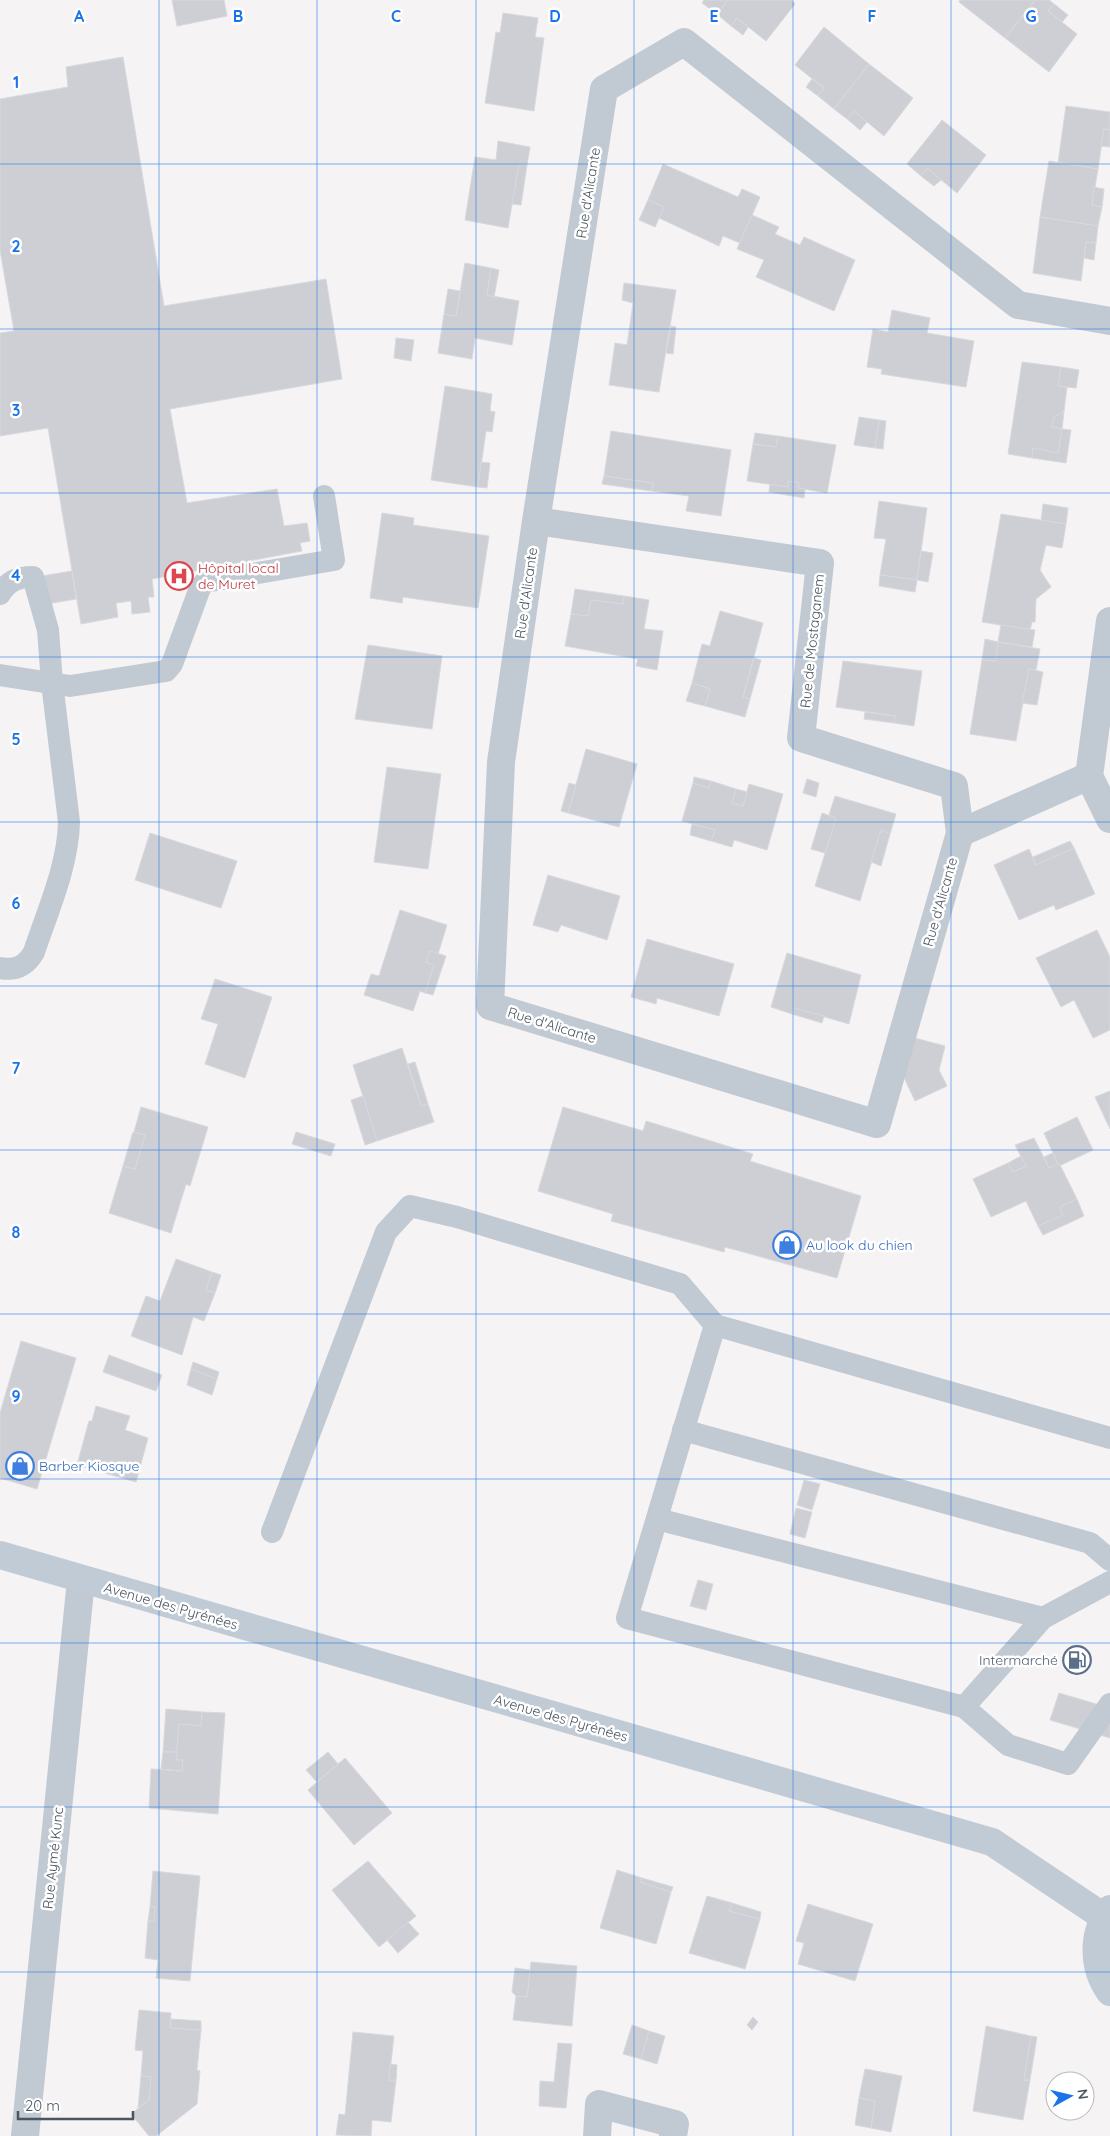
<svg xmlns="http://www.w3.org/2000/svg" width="1110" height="2136" viewBox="0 0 1110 2136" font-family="Quicksand,sans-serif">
  <rect width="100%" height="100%" fill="#f5f3f3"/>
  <g fill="#cdcfd5" stroke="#d7d9de">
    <path d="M 172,0 L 224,0 L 227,16 L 177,26 Z"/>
    <path d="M 704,0 L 728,0 L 717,14 L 702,3 Z"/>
    <path d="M 728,0 L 791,0 L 795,4 L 766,41 L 737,18 L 731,26 L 717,14 Z"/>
    <path d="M 960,0 L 1035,0 L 1005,38 L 959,2 Z"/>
    <path d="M 1035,0 L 1049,0 L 1054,4 L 1048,11 L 1077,34 L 1049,72 L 1005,38 Z"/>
    <path d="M 1054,4 L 1068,15 L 1062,22 L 1048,11 Z"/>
    <path d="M 503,13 L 538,18 L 535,37 L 544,38 L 534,111 L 485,103 L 496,32 L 500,33 Z"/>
    <path d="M 737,18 L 748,27 L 743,35 L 731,26 Z"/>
    <path d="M 824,27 L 869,64 L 834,109 L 818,96 L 824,88 L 795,65 Z"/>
    <path d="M 123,57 L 164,306 L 326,279 L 342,379 L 170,409 L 187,503 L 277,489 L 284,526 L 307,523 L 310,541 L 300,543 L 302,551 L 152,579 L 154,597 L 148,597 L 150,612 L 132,614 L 131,601 L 116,603 L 118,617 L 81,624 L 48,428 L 0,436 L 0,333 L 14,331 L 0,250 L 0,99 L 68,87 L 66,67 Z"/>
    <path d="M 869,64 L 913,98 L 884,136 L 854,111 L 847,119 L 834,109 Z"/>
    <path d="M 812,79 L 824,88 L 818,96 L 806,87 Z"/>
    <path d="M 1066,106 L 1110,112 L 1110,130 L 1104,129 L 1098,169 L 1058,163 Z"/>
    <path d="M 854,111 L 867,122 L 860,130 L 847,119 Z"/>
    <path d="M 942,120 L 986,155 L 957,193 L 927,168 L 921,176 L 907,164 Z"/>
    <path d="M 1104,129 L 1110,130 L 1110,147 L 1101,146 Z"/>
    <path d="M 498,141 L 530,147 L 527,165 L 519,164 L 508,228 L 465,220 L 475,157 L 496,160 Z"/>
    <path d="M 1049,161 L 1098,169 L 1092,205 L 1102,207 L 1098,226 L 1040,217 Z"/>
    <path d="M 519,164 L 527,165 L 521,205 L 512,204 Z"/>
    <path d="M 663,164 L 738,197 L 742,189 L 760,197 L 740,243 L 723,236 L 719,246 L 659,218 L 664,207 L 648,200 Z"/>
    <path d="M 927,168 L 941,180 L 934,186 L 921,176 Z"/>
    <path d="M 1094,187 L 1104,189 L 1102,207 L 1092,205 Z"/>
    <path d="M 648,200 L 664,207 L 655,227 L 639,220 Z"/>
    <path d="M 752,215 L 779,227 L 775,234 L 800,245 L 804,237 L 855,260 L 834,311 L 756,277 L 764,260 L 737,249 Z"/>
    <path d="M 1040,217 L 1098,226 L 1096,243 L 1086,242 L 1081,281 L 1033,273 Z"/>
    <path d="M 1086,242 L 1096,243 L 1094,260 L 1084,258 Z"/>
    <path d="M 465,263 L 491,268 L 487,295 L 519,301 L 512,345 L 475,338 L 472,359 L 438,353 L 444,314 L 456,316 Z"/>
    <path d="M 491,268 L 499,270 L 494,297 L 487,295 Z"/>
    <path d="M 624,283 L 676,290 L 659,392 L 609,385 L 615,343 L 627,345 L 633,303 L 622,300 Z"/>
    <path d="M 448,289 L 460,291 L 456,316 L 444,314 Z"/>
    <path d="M 892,310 L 930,318 L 927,333 L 974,341 L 966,387 L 881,374 L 882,369 L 867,367 L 873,329 L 888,332 Z"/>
    <path d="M 671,326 L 676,327 L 673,354 L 666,353 Z"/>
    <path d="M 396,338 L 414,340 L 411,361 L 394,358 Z"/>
    <path d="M 1022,362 L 1061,367 L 1058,386 L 1067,387 L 1064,411 L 1054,417 L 1052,427 L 1062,429 L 1058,453 L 1033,448 L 1032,458 L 1008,454 Z"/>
    <path d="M 1061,367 L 1079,370 L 1076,388 L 1058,386 Z"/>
    <path d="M 445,386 L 492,394 L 490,411 L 495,412 L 492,432 L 486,431 L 478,487 L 431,480 Z"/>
    <path d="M 1064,411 L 1062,429 L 1052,427 L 1054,417 Z"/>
    <path d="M 859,417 L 879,420 L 875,448 L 854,445 Z"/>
    <path d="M 879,420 L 886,421 L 883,449 L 875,448 Z"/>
    <path d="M 1062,429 L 1071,430 L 1066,463 L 1032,458 L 1033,448 L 1058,453 Z"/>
    <path d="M 611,431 L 731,450 L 721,516 L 686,511 L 689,496 L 652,491 L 653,483 L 604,476 Z"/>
    <path d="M 755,433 L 778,436 L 776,447 L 753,444 Z"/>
    <path d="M 778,436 L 836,445 L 827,493 L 798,488 L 799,483 L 788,481 L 788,487 L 747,481 L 753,444 L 776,447 Z"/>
    <path d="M 481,462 L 490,463 L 487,488 L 478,487 Z"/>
    <path d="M 604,476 L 653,483 L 652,491 L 602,484 Z"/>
    <path d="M 788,481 L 799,483 L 798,488 L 805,489 L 804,498 L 769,492 L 770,484 L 788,487 Z"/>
    <path d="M 879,501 L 927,508 L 917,580 L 880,575 L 886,539 L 874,538 Z"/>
    <path d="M 1043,504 L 1068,508 L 1066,524 L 1041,521 Z"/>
    <path d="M 382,513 L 414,518 L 413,525 L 489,536 L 478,608 L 403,597 L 402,603 L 370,598 Z"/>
    <path d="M 1001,514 L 1066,524 L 1062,548 L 1046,545 L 1040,570 L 1051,587 L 1036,599 L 1035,622 L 1032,622 L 1030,630 L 982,622 Z"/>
    <path d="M 921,551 L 933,553 L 928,582 L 917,580 Z"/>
    <path d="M 72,571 L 76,599 L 47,604 L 42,576 Z"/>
    <path d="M 880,575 L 917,580 L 915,592 L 879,586 Z"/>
    <path d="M 575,589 L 624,596 L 623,604 L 591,600 L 588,616 L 571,614 Z"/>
    <path d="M 624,596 L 649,600 L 644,629 L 663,631 L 657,670 L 636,666 L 638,659 L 565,646 L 571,614 L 588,616 L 591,600 L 623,604 Z"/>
    <path d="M 720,611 L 763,623 L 743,697 L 750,699 L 745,717 L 705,706 L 710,689 L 692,683 L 702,644 L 710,646 Z"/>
    <path d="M 1001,625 L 1035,630 L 1032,647 L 998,642 Z"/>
    <path d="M 985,639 L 998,642 L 996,661 L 982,660 Z"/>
    <path d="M 998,642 L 1040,649 L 1036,670 L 1029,669 L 1016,741 L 970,734 L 982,660 L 996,661 Z"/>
    <path d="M 368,645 L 442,656 L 432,729 L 355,719 Z"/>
    <path d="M 754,658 L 761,660 L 750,699 L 743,697 Z"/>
    <path d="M 843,661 L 922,671 L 914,726 L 894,723 L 895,716 L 836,707 Z"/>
    <path d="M 1029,669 L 1043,672 L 1037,705 L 1022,703 Z"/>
    <path d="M 692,683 L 710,689 L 705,706 L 686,701 Z"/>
    <path d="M 865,712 L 895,716 L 894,723 L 864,719 Z"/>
    <path d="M 586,749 L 637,764 L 619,827 L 568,813 Z"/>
    <path d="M 387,767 L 441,774 L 428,869 L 374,862 Z"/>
    <path d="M 694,777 L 711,781 L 709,788 L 693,783 Z"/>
    <path d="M 807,779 L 819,783 L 816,797 L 803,793 Z"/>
    <path d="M 711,781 L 736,789 L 732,803 L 743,806 L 749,784 L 783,794 L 767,850 L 734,840 L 732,847 L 711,841 L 715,830 L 682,821 L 693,783 L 709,788 Z"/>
    <path d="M 569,783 L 576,785 L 568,813 L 561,811 Z"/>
    <path d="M 736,789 L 747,792 L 743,806 L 732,803 Z"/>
    <path d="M 835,796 L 896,814 L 890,834 L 881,830 L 860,901 L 815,886 L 836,818 L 829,815 Z"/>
    <path d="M 822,813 L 836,818 L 825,853 L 811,849 Z"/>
    <path d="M 692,824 L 715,830 L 711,841 L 690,835 Z"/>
    <path d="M 881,830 L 890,834 L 881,866 L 871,862 Z"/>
    <path d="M 150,833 L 237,861 L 221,908 L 135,880 Z"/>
    <path d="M 1070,841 L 1074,848 L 1036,865 L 1033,857 Z"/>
    <path d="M 1074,848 L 1095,894 L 1056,910 L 1054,905 L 1019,920 L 994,865 L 1029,849 L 1036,865 Z"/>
    <path d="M 548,875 L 620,896 L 607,940 L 561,925 L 558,932 L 533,925 Z"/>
    <path d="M 400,910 L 447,925 L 438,954 L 430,951 L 426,962 L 434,965 L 425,993 L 420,991 L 413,1011 L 364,995 L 371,974 L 379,976 Z"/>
    <path d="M 1097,930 L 1110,957 L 1110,1030 L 1093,1038 L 1074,1000 L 1061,1007 L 1036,958 Z"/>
    <path d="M 647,939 L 734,964 L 719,1016 L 657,998 L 656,1004 L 631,997 Z"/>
    <path d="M 430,951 L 446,956 L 433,995 L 425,993 L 434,965 L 426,962 Z"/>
    <path d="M 787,953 L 861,975 L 849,1024 L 794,1008 L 792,1014 L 771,1007 Z"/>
    <path d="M 215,979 L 272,997 L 245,1078 L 205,1064 L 218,1024 L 201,1019 Z"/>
    <path d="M 794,1008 L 824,1016 L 822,1023 L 792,1014 Z"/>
    <path d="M 911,1037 L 945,1046 L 939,1070 L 947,1086 L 915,1101 L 901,1071 Z"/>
    <path d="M 402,1048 L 421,1106 L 428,1104 L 434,1122 L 377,1141 L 353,1065 Z"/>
    <path d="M 415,1062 L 428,1104 L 421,1106 L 408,1064 Z"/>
    <path d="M 1110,1091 L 1110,1129 L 1095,1097 Z"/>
    <path d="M 363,1096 L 377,1141 L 365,1145 L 351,1100 Z"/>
    <path d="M 141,1107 L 208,1127 L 190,1186 L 186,1184 L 171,1233 L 109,1213 L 123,1166 L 135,1169 L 145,1135 L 134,1132 Z"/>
    <path d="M 563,1107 L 643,1131 L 646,1121 L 753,1154 L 750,1161 L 861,1196 L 837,1278 L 725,1247 L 724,1252 L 611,1221 L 613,1214 L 538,1191 Z"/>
    <path d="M 1077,1117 L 1093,1150 L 1059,1166 L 1044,1133 Z"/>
    <path d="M 133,1132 L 145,1135 L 135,1169 L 123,1166 Z"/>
    <path d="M 296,1132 L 335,1144 L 331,1156 L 292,1144 Z"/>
    <path d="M 1034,1138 L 1049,1168 L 1058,1164 L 1060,1165 L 1077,1199 L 1060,1207 L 1063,1215 L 1038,1226 L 1026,1201 L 991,1217 L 973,1179 L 1008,1163 L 1013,1172 L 1026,1166 L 1015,1145 Z"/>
    <path d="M 1053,1153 L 1058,1164 L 1049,1168 L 1044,1157 Z"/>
    <path d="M 1021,1156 L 1026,1166 L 1013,1172 L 1008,1163 Z"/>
    <path d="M 1077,1199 L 1084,1216 L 1043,1235 L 1038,1226 L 1063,1215 L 1060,1207 Z"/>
    <path d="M 176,1259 L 212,1272 L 206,1290 L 215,1293 L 204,1321 L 193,1317 L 182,1355 L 131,1336 L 146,1296 L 160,1301 Z"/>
    <path d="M 212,1272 L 221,1275 L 215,1293 L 206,1290 Z"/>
    <path d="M 21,1341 L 76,1358 L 37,1489 L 0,1478 L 0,1413 Z"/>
    <path d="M 109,1355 L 162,1375 L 156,1391 L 103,1372 Z"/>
    <path d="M 193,1362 L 219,1372 L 217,1379 L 191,1369 Z"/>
    <path d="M 191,1369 L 217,1379 L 212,1395 L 187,1385 Z"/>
    <path d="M 96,1406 L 130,1416 L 125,1430 L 148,1438 L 136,1482 L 77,1465 L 89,1421 L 92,1421 Z"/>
    <path d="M 804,1480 L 820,1484 L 812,1510 L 797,1505 Z"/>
    <path d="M 796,1508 L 812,1512 L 805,1538 L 790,1534 Z"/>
    <path d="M 698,1580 L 713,1584 L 706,1610 L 690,1606 Z"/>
    <path d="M 1059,1693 L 1110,1708 L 1110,1738 L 1050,1720 Z"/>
    <path d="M 166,1709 L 202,1712 L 201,1726 L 179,1724 L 177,1752 L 163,1752 Z"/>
    <path d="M 202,1712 L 225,1713 L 218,1814 L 149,1808 L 151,1769 L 182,1771 L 183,1760 L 176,1760 L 179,1724 L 201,1726 Z"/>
    <path d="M 163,1752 L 177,1752 L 176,1760 L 183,1760 L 182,1771 L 161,1769 Z"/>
    <path d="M 328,1752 L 338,1764 L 317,1782 L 306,1770 Z"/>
    <path d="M 345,1758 L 392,1813 L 354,1845 L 308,1790 Z"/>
    <path d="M 368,1861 L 416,1916 L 379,1947 L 332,1890 Z"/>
    <path d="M 617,1870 L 642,1878 L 640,1882 L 671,1892 L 656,1944 L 600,1928 Z"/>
    <path d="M 153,1871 L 200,1876 L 190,1981 L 156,1978 L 158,1960 L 145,1958 L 148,1921 L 154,1921 L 155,1907 L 150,1907 Z"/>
    <path d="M 642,1878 L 673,1887 L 671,1892 L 640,1882 Z"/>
    <path d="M 707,1896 L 732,1903 L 729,1911 L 760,1919 L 745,1969 L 689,1953 Z"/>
    <path d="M 732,1903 L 761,1912 L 760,1919 L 729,1911 Z"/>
    <path d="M 808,1904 L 873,1924 L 855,1981 L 798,1964 L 804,1943 L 796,1941 Z"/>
    <path d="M 150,1907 L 155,1907 L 154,1921 L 148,1921 Z"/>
    <path d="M 408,1922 L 419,1934 L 398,1953 L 387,1940 Z"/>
    <path d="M 531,1962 L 577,1966 L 572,2026 L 513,2020 L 516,1996 L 527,1997 Z"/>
    <path d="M 515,1968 L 530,1970 L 527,1997 L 516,1996 L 512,1992 Z"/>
    <path d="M 139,2010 L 171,2013 L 170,2028 L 201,2030 L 197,2070 L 200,2071 L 197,2104 L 156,2136 L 149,2136 L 131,2114 L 149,2100 L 151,2077 L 141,2076 L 143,2051 L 135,2050 Z"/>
    <path d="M 753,2017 L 758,2022 L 752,2030 L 747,2025 Z"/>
    <path d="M 171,2019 L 201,2021 L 201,2030 L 170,2028 Z"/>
    <path d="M 632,2025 L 649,2031 L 641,2059 L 623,2054 Z"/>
    <path d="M 986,2026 L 1031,2036 L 1024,2080 L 1030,2080 L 1023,2120 L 973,2111 Z"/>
    <path d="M 649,2031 L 665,2036 L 657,2064 L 641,2059 Z"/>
    <path d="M 353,2032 L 394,2036 L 389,2080 L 396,2080 L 391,2122 L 372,2120 L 371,2136 L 336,2135 L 339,2114 L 345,2115 Z"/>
    <path d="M 1031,2036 L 1037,2037 L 1030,2080 L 1024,2080 Z"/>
    <path d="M 558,2043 L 572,2044 L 566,2108 L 539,2106 L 540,2081 L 554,2082 Z"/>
    <path d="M 390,2064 L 397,2065 L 396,2080 L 389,2080 Z"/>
    <path d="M 865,2069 L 902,2076 L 891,2132 L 871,2128 L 875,2101 L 859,2098 Z"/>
    <path d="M 141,2076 L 151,2077 L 149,2100 L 138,2108 Z"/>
    <path d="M 859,2098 L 875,2101 L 871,2128 L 855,2125 Z"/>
  </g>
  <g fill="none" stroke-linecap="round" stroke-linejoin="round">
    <g stroke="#c1cad2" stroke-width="22">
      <path d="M 0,594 C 8,581 17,577 33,577 L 48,630 L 52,683 L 69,822 C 68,866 48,910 34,952 C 26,966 16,971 0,968"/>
      <path d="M 0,675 L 70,686 L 166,671 L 172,664 L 200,588 L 205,582 L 334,560 L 324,496"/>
      <path d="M 715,1325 L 627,1618 L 964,1707 L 1043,1618 L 1110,1582"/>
      <path d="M 683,1430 L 1090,1543 L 1110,1560"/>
      <path d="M 657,1519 L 1043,1618"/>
      <path d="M 272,1532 L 386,1232 L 410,1206 L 457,1217 L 680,1284 L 715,1325 L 1110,1438"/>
      <path d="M 964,1707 L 1008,1745 L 1068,1764 L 1110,1704"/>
    </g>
    <g stroke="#c1cad2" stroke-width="28">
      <path d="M 536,521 L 820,563 L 801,738 L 954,786 L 960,833 L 877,1124 L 490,1006 L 501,762 L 536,521 L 604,89 L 684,42 L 1018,305 L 1110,321"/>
      <path d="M 1110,621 L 1089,776 L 1110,819"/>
      <path d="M 960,833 L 1089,776"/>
      <path d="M 25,2136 L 81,1580"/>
      <path d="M 597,2136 L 599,2104 L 675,2124 L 673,2136"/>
    </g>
    <g stroke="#c1cbd6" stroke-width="28">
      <path d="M 0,1555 L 992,1842 L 1104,1917"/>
      <path d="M 1110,1909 C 1092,1934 1092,1967 1110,1992"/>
    </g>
  </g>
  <path fill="none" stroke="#1a73e8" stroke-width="1" stroke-opacity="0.55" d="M 159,0 L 159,2136M 317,0 L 317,2136M 476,0 L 476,2136M 634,0 L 634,2136M 793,0 L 793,2136M 951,0 L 951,2136M 0,164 L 1110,164M 0,329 L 1110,329M 0,493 L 1110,493M 0,657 L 1110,657M 0,822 L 1110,822M 0,986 L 1110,986M 0,1150 L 1110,1150M 0,1314 L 1110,1314M 0,1479 L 1110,1479M 0,1643 L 1110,1643M 0,1807 L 1110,1807M 0,1972 L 1110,1972"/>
  <defs>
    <symbol id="hospital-ring" viewBox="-11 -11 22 22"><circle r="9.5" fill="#fff" stroke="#e0444e" stroke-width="1.5"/><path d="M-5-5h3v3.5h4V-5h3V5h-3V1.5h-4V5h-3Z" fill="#e0444e"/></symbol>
    <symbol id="shop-ring" viewBox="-11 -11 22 22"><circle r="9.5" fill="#fff" stroke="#3f7fe0" stroke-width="1.5"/><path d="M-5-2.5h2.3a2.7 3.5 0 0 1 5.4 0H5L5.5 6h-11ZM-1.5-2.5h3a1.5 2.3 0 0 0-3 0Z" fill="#3f7fe0"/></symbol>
    <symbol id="fuel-ring" viewBox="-11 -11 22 22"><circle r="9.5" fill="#fff" stroke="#5c6f8a" stroke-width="1.5"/><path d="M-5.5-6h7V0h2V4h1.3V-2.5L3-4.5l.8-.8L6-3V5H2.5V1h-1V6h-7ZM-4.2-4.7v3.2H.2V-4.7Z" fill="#5c6f8a"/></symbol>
  </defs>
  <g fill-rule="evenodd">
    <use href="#hospital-ring" x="163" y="560" width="32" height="32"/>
    <use href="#shop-ring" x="771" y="1229" width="32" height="32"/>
    <use href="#shop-ring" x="4" y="1450" width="32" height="32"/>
    <use href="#fuel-ring" x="1061" y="1644" width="32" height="32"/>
  </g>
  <g text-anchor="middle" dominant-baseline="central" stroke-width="5" stroke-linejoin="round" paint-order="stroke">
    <g font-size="14" fill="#4a5661" stroke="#fff">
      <text transform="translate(588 193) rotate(-81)">Rue d'Alicante</text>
      <text transform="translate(526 593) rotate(-82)">Rue d'Alicante</text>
      <text transform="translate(812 641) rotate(-84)">Rue de Mostaganem</text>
      <text transform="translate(940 902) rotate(-74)">Rue d'Alicante</text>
      <text transform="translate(552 1025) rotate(17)">Rue d'Alicante</text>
      <text transform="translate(171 1606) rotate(16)">Avenue des Pyrénées</text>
      <text transform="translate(561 1718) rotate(16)">Avenue des Pyrénées</text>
      <text transform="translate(53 1858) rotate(-84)">Rue Aymé Kunc</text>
    </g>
    <g font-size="14" fill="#be3a42" stroke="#fff" text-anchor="start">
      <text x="198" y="568">Hôpital local<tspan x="198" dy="16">de Muret</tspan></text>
    </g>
    <g font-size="14" fill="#366cbe" stroke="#fff" text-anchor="start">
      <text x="806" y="1245">Au look du chien</text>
      <text x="39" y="1466">Barber Kiosque</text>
    </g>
    <g font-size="14" fill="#4e5e75" stroke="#fff" text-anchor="end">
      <text x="1058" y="1660">Intermarché</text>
    </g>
  </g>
  <g font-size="16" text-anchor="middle" font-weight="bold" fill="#1a73e8" stroke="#fff" stroke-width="5" stroke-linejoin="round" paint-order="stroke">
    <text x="79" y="22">A</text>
    <text x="238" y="22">B</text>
    <text x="396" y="22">C</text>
    <text x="555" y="22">D</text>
    <text x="714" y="22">E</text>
    <text x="872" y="22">F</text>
    <text x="1031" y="22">G</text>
    <text x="16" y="88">1</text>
    <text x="16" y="252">2</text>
    <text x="16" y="416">3</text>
    <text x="16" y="581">4</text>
    <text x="16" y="745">5</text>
    <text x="16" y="909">6</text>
    <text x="16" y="1074">7</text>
    <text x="16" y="1238">8</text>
    <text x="16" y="1402">9</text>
  </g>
  <g transform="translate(1070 2096) rotate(82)"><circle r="24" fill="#ffffff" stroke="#b7bbc0"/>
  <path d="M0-4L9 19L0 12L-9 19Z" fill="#1a73e8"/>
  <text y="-8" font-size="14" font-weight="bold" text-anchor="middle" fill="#4a5661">N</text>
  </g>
  <path d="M18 2111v8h115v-8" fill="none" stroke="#4a5661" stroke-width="2.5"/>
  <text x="25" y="2111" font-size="15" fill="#4a5661" stroke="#ffffff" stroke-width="4" paint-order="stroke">20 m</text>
</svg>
